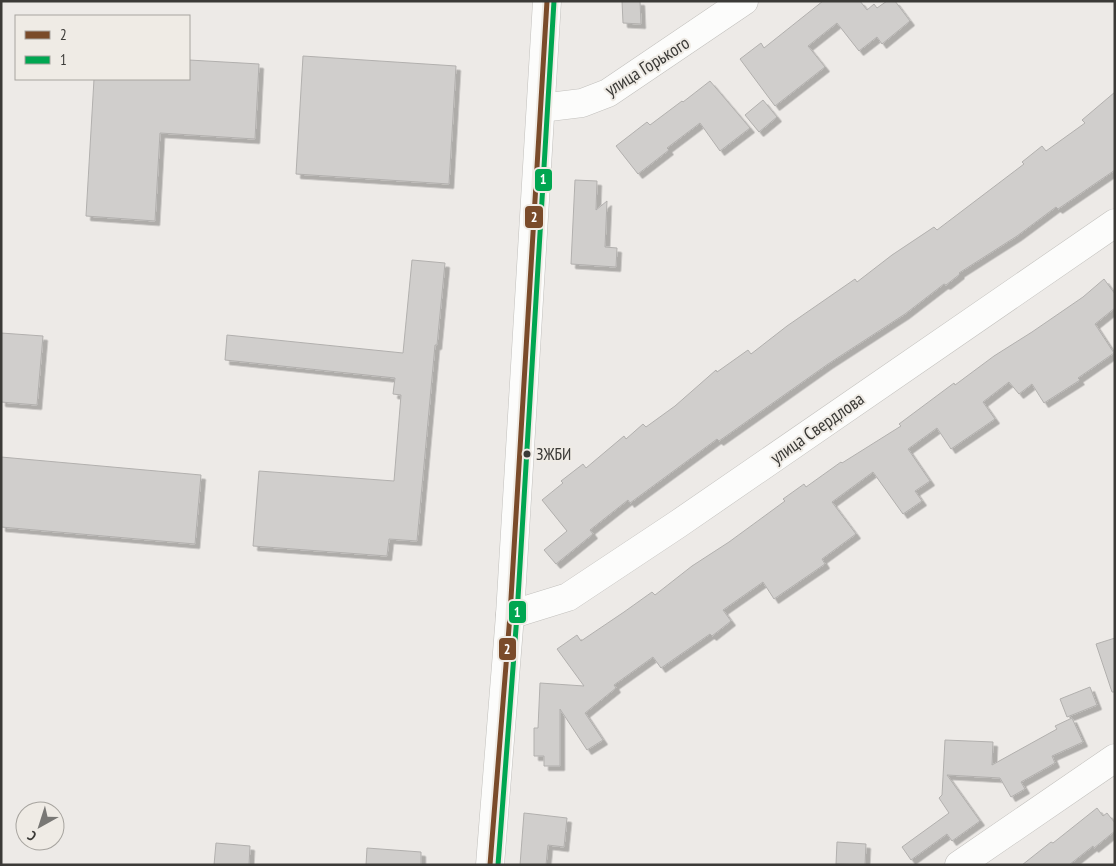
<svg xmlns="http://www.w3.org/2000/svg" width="1116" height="866" viewBox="0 0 1116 866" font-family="'PT Sans Narrow',sans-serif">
  <defs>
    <filter id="shadow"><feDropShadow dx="4.5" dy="4.5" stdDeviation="0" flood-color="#0004"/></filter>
  </defs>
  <rect width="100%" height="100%" fill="#edeae7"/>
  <g fill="#d0cecc" stroke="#b2b0ae" filter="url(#shadow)">
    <path d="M 622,1 L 640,1 L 641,24 L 623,23 Z"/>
    <path d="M 823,1 L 860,1 L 867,10 L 874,4 L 877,8 L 887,1 L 895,1 L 910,21 L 882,44 L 877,37 L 859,51 L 837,23 L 808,46 L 825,67 L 775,106 L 740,59 L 761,43 L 764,48 Z"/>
    <path d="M 303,56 L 456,66 L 449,184 L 296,174 Z"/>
    <path d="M 189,60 L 259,64 L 255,139 L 160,133 L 155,221 L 86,216 L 94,79 L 189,79 Z"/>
    <path d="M 710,81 L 750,128 L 720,151 L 700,123 L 667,148 L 669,150 L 638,174 L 616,146 L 647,122 L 650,125 L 682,101 L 683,102 Z"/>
    <path d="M 1115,92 L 1115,170 L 1058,209 L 1056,207 L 1017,236 L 959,273 L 960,274 L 946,285 L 944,284 L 905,314 L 828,364 L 719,441 L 717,439 L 630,503 L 628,500 L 590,530 L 593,534 L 556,564 L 544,550 L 567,531 L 542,500 L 563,483 L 561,481 L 583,464 L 586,468 L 624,436 L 626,439 L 643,424 L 646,427 L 675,406 L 716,370 L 717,372 L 748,350 L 751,354 L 787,326 L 855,279 L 857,282 L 892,255 L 934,227 L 937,230 L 1024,164 L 1022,162 L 1042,146 L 1046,151 L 1085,123 L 1082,120 Z"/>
    <path d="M 763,100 L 777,117 L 759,132 L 745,115 Z"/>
    <path d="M 575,180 L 597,181 L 596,210 L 607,201 L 605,247 L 617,248 L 616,267 L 571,264 Z"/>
    <path d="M 412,260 L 445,263 L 437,345 L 435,345 L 417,541 L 389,539 L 387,556 L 253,546 L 259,471 L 394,481 L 401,395 L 393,394 L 395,378 L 225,360 L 227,335 L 403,353 Z"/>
    <path d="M 1104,279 L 1115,294 L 1115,308 L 1095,324 L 1114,353 L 1078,378 L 1080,380 L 1044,403 L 1032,384 L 1019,394 L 1009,382 L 983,402 L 995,419 L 951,449 L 937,428 L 908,449 L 930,481 L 915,491 L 922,501 L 903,514 L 873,472 L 832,502 L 856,534 L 822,559 L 825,564 L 774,599 L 763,582 L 723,610 L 731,621 L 712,636 L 710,634 L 661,668 L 653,657 L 614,685 L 616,688 L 585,713 L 603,740 L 587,750 L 560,709 L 560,766 L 544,766 L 544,756 L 534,756 L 534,728 L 538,728 L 540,683 L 584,686 L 557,649 L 577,635 L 581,641 L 624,612 L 652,592 L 655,595 L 692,566 L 729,542 L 785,501 L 783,499 L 804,484 L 806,487 L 841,462 L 842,463 L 901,426 L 899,424 L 954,383 L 955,385 L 994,356 L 1032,332 L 1083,297 Z"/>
    <path d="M 1,333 L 43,336 L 37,405 L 1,402 Z"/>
    <path d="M 1,457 L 201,475 L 195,544 L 1,527 Z"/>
    <path d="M 1115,638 L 1115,692 L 1112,692 L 1096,644 Z"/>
    <path d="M 1090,687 L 1097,705 L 1067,717 L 1060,699 Z"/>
    <path d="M 1072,718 L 1083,742 L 1052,756 L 1055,763 L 1021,782 L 1025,789 L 1011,797 L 1000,778 L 947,775 L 980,821 L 952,841 L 947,834 L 911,860 L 902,847 L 949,813 L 939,798 L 942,795 L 945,740 L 993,742 L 992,765 L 1057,729 L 1055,726 Z"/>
    <path d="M 1097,808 L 1103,816 L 1107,813 L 1115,823 L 1115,831 L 1094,848 L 1093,846 L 1069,865 L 1022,865 L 1051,842 L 1053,843 Z"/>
    <path d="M 524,813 L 567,818 L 564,847 L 548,845 L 546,865 L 520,865 Z"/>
    <path d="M 837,842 L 866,844 L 865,865 L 836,864 Z"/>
    <path d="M 216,843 L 250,846 L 249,865 L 214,865 Z"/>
    <path d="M 367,848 L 421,852 L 421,865 L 366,865 Z"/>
  </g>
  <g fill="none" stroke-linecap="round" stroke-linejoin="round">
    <defs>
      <g id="minor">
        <path d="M 541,108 L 582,103 L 608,93 L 744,1"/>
        <path d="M 510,615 L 568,597 L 678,524 L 1115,223"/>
        <path d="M 490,865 L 510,615 L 547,1"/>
        <path d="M 959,865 L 1115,758"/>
      </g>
    </defs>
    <use href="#minor" stroke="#c2c0bd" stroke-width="29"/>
    <use href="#minor" stroke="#fcfcfb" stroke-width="28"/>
    <defs>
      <path id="bus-1" d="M 490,865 L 510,615 L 547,1"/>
      <path id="bus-2" d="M 498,865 L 517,615 L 554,1"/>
    </defs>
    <use href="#bus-1" stroke="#efebe5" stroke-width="9"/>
    <use href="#bus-2" stroke="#efebe5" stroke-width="9"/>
    <use href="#bus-1" stroke="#7a4b2a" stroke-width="5"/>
    <use href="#bus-2" stroke="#00a651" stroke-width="5"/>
  </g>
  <circle fill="#3b3a37" stroke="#efebe5" stroke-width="2" cx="527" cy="454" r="4.5"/>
  <g text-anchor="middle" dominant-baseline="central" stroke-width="4" stroke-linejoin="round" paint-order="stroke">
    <g font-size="17" fill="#3b3a37" stroke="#efebe5" text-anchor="start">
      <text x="536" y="454">ЗЖБИ</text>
    </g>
    <g font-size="18" fill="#3b3a37" stroke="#efebe5">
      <text transform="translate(647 66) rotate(-32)">улица Горького</text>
      <text transform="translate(817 428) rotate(-35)">улица Свердлова</text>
    </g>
  </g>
  <g stroke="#efebe5" stroke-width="2">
    <rect x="534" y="168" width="19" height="24" rx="5" fill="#00a651"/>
    <rect x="524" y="205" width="20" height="24" rx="5" fill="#7a4b2a"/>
    <rect x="508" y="600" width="19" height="24" rx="5" fill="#00a651"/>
    <rect x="498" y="637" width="19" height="24" rx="5" fill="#7a4b2a"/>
  </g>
  <g font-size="14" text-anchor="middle" font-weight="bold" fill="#fff">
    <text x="543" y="184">1</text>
    <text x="534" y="222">2</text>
    <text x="517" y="617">1</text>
    <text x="507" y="654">2</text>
  </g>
  <rect width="1116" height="866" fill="none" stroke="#3b3a37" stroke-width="5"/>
  <rect x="15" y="15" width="175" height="65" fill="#efebe5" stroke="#a7a49f"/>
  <rect x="25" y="31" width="25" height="8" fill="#7a4b2a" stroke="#a7a49f"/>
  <text x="60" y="40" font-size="15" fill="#3b3a37">2</text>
  <rect x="25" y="56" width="25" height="8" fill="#00a651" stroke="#a7a49f"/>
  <text x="60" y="65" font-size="15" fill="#3b3a37">1</text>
  <g transform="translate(40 826) rotate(219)"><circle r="24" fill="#efebe5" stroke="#a7a49f"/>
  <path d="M0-4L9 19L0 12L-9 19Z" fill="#797875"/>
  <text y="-8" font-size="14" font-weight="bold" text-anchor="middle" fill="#3b3a37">С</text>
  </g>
</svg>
